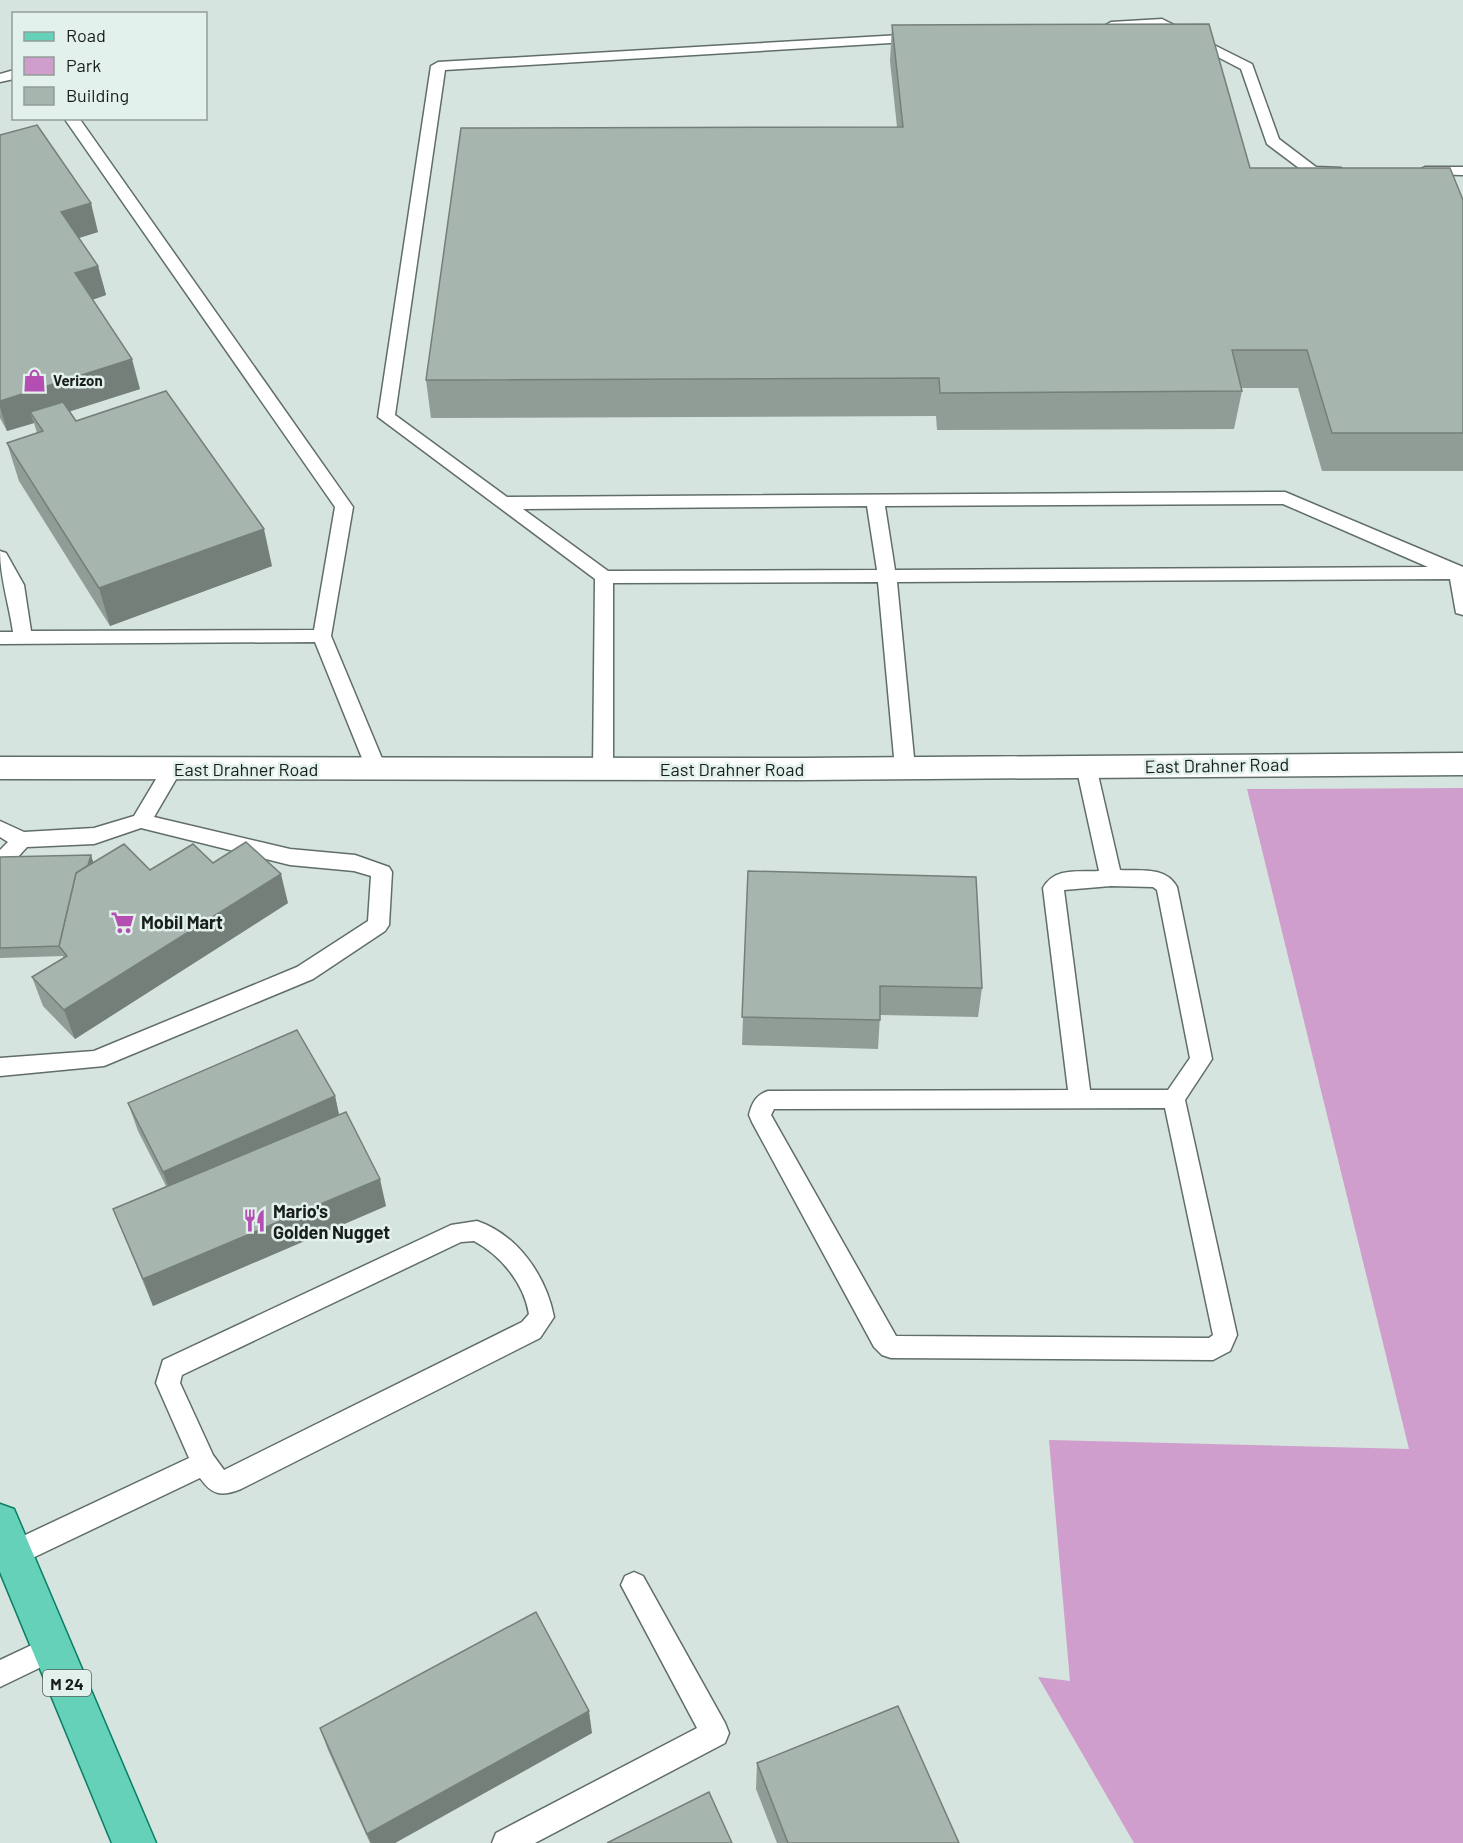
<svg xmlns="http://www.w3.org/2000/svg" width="1463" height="1843" viewBox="0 0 1463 1843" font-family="Barlow,sans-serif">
  <rect width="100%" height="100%" fill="#d5e4de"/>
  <path fill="#d09ecc" d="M 1463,788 L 1463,1843 L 1134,1843 L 1038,1677 L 1070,1681 L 1049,1440 L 1409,1449 L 1247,789 Z"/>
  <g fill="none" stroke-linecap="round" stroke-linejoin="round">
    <defs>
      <g id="service">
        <path d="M 1162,19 L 1252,64 L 1279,139 L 1316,167 L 1341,168 L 1343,171 L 1341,174 L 1307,174 L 1267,144 L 1241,69 L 1160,27 L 1111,30 L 1104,26 L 1111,22 Z"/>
        <path d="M 918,34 L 923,35 L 923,41 L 445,70 L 395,415 L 507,497 L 1285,492 L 1463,567 L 1463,615 L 1456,613 L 1450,579 L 897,582 L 915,768 L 912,773 L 898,773 L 895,768 L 878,582 L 613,583 L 613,769 L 610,774 L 596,774 L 593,769 L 595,579 L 378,417 L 431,66 L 438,62 ZM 1283,504 L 1428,567 L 895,570 L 885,506 ZM 867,506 L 877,570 L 608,571 L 523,509 Z"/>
        <path d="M 14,70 L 14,79 L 0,82 L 0,74 Z"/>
        <path d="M 64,118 L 79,118 L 353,507 L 331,636 L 386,768 L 383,773 L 369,773 L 366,768 L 315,642 L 0,644 L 0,632 L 13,632 C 9,604 0,578 0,551 L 6,553 L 24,585 L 31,631 L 314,630 L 335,507 Z"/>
        <path d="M 1425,167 L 1463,167 L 1463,175 L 1420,174 L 1418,171 Z"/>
        <path d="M 1086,759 L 1093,761 L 1096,766 L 1120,870 C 1140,871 1166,866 1177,887 L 1212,1059 L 1185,1100 L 1237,1335 L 1230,1351 L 1213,1360 L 891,1358 L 882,1355 L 874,1347 L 752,1122 L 749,1115 C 752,1103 756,1095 768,1091 L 1068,1090 L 1043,888 C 1054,867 1078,872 1099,871 L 1076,766 L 1079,761 ZM 1111,886 L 1153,887 L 1157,890 L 1190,1058 L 1168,1090 L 1090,1090 L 1064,890 ZM 1165,1108 L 1213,1335 L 1209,1338 L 896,1336 L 771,1115 L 774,1109 Z"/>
        <path d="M 172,762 L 179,764 L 182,769 L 154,817 L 290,849 L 355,855 L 389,867 L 392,872 L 389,925 L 385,931 L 313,979 L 104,1066 L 0,1076 L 0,1058 L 94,1051 L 297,967 L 368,921 L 371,876 L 354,871 L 290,865 L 141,828 L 94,844 L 27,847 L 7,869 L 0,872 L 0,850 L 8,842 L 0,837 L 0,821 L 24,832 L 94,828 L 134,816 L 165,764 Z"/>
        <path d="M 477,1221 C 518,1235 546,1276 554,1317 L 540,1338 L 241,1489 C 221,1497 212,1495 200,1478 L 22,1563 L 13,1566 L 4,1563 L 0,1554 L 4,1545 L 189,1458 L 156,1383 L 163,1360 L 451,1225 ZM 474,1241 C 502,1256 524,1284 529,1314 L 522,1322 L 224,1470 L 213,1455 L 180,1383 L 182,1375 L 461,1242 Z"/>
        <path d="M 634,1572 L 643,1576 L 725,1723 L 729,1733 L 725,1743 L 535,1843 L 492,1843 L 496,1833 L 697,1728 L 621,1585 L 625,1576 Z"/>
        <path d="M 53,1635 L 62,1639 L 66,1648 L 62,1657 L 0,1687 L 0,1660 Z"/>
      </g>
      <path id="tertiary" d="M 1463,753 L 1463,775 L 802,780 L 0,779 L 0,757 L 802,758 Z"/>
      <path id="primary" d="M 0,1504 L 14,1509 L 156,1843 L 112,1843 L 0,1572 Z"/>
    </defs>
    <use href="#service" stroke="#606d68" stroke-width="3"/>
    <use href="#tertiary" stroke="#606d68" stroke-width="3"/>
    <use href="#primary" stroke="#097e64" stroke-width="3"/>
    <use href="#service" fill="#fff" fill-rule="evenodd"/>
    <use href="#tertiary" fill="#fff" fill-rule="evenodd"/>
    <use href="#primary" fill="#66d1b9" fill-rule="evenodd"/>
  </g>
  <g fill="#909c96">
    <path d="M 892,25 L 1250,168 L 1463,200 L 1463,471 L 1322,471 L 1298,388 L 1241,388 L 1242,391 L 1234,429 L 937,430 L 936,416 L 431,418 L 426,380 L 897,127 L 890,61 Z"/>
    <path d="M 0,135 L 98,232 L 79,238 L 98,266 L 106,295 L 92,300 L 140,389 L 69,411 L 76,421 L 272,566 L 110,626 L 19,481 L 7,443 L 37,433 L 34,423 L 7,431 L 0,418 Z"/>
    <path d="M 91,855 L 93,862 L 150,870 L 213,863 L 288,903 L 75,1039 L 43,1006 L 32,977 L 63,958 L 63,956 L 0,958 L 0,857 Z"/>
    <path d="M 748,871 L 982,988 L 978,1017 L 880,1015 L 878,1049 L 742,1045 Z"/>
    <path d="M 335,1096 L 339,1115 L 386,1206 L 153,1306 L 113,1209 L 166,1186 L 138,1131 L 128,1103 Z"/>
    <path d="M 320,1728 L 592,1733 L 395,1843 L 370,1843 L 328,1750 Z"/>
    <path d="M 757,1763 L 959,1843 L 777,1843 L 756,1789 Z"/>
  </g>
  <g fill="#757f7a">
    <path d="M 91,203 L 98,232 L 69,241 L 61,212 Z"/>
    <path d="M 98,266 L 106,295 L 83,303 L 75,273 Z"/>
    <path d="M 132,359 L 140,389 L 37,422 L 30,412 L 34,423 L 7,431 L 0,407 L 0,401 Z"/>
    <path d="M 264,529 L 272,566 L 110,626 L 99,588 Z"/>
    <path d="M 91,855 L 94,865 L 70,946 Z"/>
    <path d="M 281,874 L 288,903 L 75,1039 L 64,1010 Z"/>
    <path d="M 335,1096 L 341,1124 L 173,1200 L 163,1172 Z"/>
    <path d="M 380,1179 L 386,1206 L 153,1306 L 143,1279 Z"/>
    <path d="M 589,1711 L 592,1733 L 395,1843 L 371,1843 L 367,1834 Z"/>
  </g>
  <g fill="#a7b5af" stroke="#757f7a" stroke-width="1.5">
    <path d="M 1209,24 L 1250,168 L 1450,168 L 1463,200 L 1463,433 L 1332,433 L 1307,350 L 1232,350 L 1242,391 L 940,393 L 939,378 L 426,380 L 461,128 L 903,127 L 892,25 Z"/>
    <path d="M 37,125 L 91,203 L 61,212 L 98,266 L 75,273 L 132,359 L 0,401 L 0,135 Z"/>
    <path d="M 166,391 L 264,529 L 99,588 L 7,443 L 43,431 L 30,412 L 63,402 L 76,421 Z"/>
    <path d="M 246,842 L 281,874 L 64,1010 L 32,977 L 67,956 L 59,946 L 76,873 L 124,844 L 150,870 L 193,844 L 213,863 Z"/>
    <path d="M 91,855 L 88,865 L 76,873 L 59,946 L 0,948 L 0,857 Z"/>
    <path d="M 748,871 L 976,877 L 982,988 L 880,986 L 880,1020 L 742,1017 Z"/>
    <path d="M 297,1030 L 335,1096 L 163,1172 L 128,1103 Z"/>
    <path d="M 346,1112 L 380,1179 L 143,1279 L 113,1209 Z"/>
    <path d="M 536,1612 L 589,1711 L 367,1834 L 320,1728 Z"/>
    <path d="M 898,1706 L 959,1843 L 788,1843 L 757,1763 Z"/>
    <path d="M 709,1792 L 732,1843 L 607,1843 Z"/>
  </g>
  <defs>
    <symbol id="shop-bare" viewBox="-9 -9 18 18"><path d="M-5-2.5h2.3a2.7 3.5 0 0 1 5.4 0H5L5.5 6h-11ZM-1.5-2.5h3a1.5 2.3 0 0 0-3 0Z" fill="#b54eb2" stroke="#e2f1eb" stroke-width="2.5" paint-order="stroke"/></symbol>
    <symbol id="supermarket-bare" viewBox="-9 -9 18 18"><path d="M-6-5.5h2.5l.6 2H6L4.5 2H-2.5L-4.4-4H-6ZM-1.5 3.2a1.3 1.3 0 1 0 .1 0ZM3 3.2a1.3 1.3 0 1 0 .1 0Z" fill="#b54eb2" stroke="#e2f1eb" stroke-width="2.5" paint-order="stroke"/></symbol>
    <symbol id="restaurant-bare" viewBox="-9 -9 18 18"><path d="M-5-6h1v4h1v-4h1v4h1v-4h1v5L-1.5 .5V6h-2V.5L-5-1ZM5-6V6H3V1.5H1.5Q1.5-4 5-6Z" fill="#b54eb2" stroke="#e2f1eb" stroke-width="2.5" paint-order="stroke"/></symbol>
  </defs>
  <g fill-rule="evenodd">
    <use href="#shop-bare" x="18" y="364" width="33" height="33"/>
    <use href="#supermarket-bare" x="106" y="906" width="33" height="33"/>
    <use href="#restaurant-bare" x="238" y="1204" width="33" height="33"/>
  </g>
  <g text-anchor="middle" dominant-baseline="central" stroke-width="5" stroke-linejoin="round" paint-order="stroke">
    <g font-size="15" font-weight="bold" fill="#191e1c" stroke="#e2f1eb" text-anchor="start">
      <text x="53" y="380">Verizon</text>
    </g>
    <rect fill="#e2f1eb" stroke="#555d5a" stroke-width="1.5" x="43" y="1670" width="48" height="26" rx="4.5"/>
    <g font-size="16" font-weight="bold" fill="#191e1c">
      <text x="67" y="1683">M 24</text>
    </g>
    <g font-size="18" fill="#191e1c" stroke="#e2f1eb">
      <text transform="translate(1217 765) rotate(-1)">East Drahner Road</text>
      <text x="246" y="769">East Drahner Road</text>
      <text x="732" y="769">East Drahner Road</text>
    </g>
    <g font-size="18" font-weight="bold" fill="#191e1c" stroke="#e2f1eb" text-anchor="start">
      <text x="141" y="922">Mobil Mart</text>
      <text x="273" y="1211">Mario's<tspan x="273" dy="21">Golden Nugget</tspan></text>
    </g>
  </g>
  <rect x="12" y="12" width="195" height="108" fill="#e2f1eb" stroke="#929d98" stroke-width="1.5"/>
  <rect x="24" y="32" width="30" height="9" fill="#66d1b9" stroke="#929d98" stroke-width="1.5"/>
  <text x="66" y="42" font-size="18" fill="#191e1c">Road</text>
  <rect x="24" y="57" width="30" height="18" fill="#d09ecc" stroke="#929d98" stroke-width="1.5"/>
  <text x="66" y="72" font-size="18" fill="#191e1c">Park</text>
  <rect x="24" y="87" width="30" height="18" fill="#a7b5af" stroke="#929d98" stroke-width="1.5"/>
  <text x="66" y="102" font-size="18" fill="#191e1c">Building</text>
</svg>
